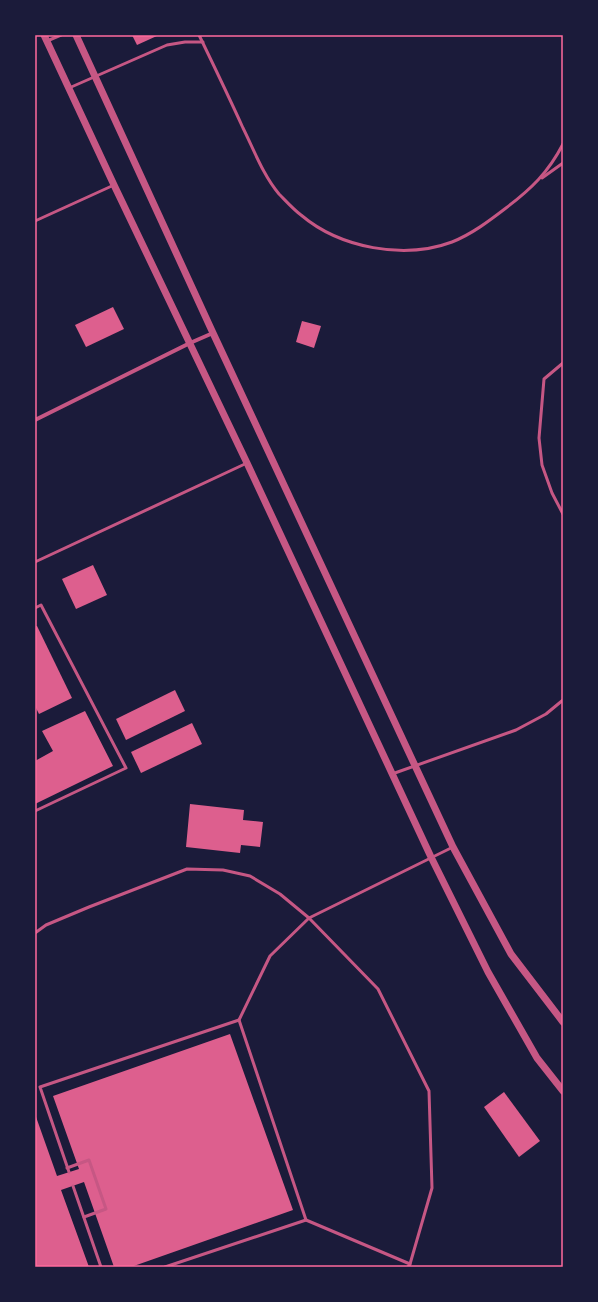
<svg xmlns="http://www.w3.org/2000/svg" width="598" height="1302" viewBox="0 0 598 1302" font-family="Overpass,sans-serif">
  <rect width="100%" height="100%" fill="#1b1b3a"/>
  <g fill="#dd5f8e">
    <path d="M 132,35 L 159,35 L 137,45 Z"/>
    <path d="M 113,307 L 124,329 L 86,347 L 75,325 Z"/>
    <path d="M 302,321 L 321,326 L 314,348 L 296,342 Z"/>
    <path d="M 93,565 L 107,595 L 76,609 L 62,579 Z"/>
    <path d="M 35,626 L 37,626 L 72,698 L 39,714 L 35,706 Z"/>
    <path d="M 175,690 L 185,711 L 126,740 L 116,719 Z"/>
    <path d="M 85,711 L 113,766 L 35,804 L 35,761 L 53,751 L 42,731 Z"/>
    <path d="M 192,723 L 202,744 L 141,773 L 131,752 Z"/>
    <path d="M 190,804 L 244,810 L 243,820 L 263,822 L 260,847 L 241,845 L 240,853 L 186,847 Z"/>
    <path d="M 230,1034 L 293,1210 L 131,1267 L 114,1267 L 84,1182 L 61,1190 L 89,1267 L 35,1267 L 35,1114 L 57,1176 L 79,1169 L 53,1096 Z"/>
    <path d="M 504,1092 L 540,1141 L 519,1157 L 484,1107 Z"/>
  </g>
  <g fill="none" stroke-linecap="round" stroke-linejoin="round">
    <g stroke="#c65784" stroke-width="3">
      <path d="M 199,35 C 214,66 229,97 243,128 C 254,150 263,175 279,194 C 286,201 293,209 301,215 C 340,248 404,260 452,242 C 472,234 489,221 506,208 C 531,189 548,173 563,144"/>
      <path d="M 47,41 L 61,35"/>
      <path d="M 69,88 L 167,45 L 185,42 L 203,42"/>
      <path d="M 542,178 L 563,163"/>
      <path d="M 35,221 L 114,185"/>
      <path d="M 563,363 L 544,379 L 539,438 L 542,465 L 552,493 L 563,514"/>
      <path d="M 35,562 L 247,463"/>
      <path d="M 35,608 L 41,605 L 126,768 L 35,811"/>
      <path d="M 392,774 L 516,730 L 546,714 L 563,700"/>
      <path d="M 35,933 L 46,925 L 89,907 L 187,869 L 223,870 L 250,876 L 280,894 L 309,918 L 378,989 L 429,1091 L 432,1188 L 410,1264 L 408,1267"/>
      <path d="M 239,1020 L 270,956 L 309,918 L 453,847"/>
      <path d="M 67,1168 L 89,1160 L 106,1209 L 84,1217"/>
      <path d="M 69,1172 L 40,1087 L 239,1020 L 306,1220 L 165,1267"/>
      <path d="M 73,1186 L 101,1267"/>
      <path d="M 306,1220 L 410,1264"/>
    </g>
    <path stroke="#c65784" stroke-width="4" d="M 35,420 L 190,343 L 213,333"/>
    <g stroke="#c65784" stroke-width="7">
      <path d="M 44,35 L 114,185 L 247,463 L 431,857 L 488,972 L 537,1058 L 563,1091"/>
      <path d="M 76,35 L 213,333 L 453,847 L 511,954 L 563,1022"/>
    </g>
  </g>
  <rect width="598" height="1302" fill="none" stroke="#1b1b3a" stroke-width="72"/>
  <rect x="36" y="36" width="526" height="1230" fill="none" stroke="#ff6b9d" stroke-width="1.5"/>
</svg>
